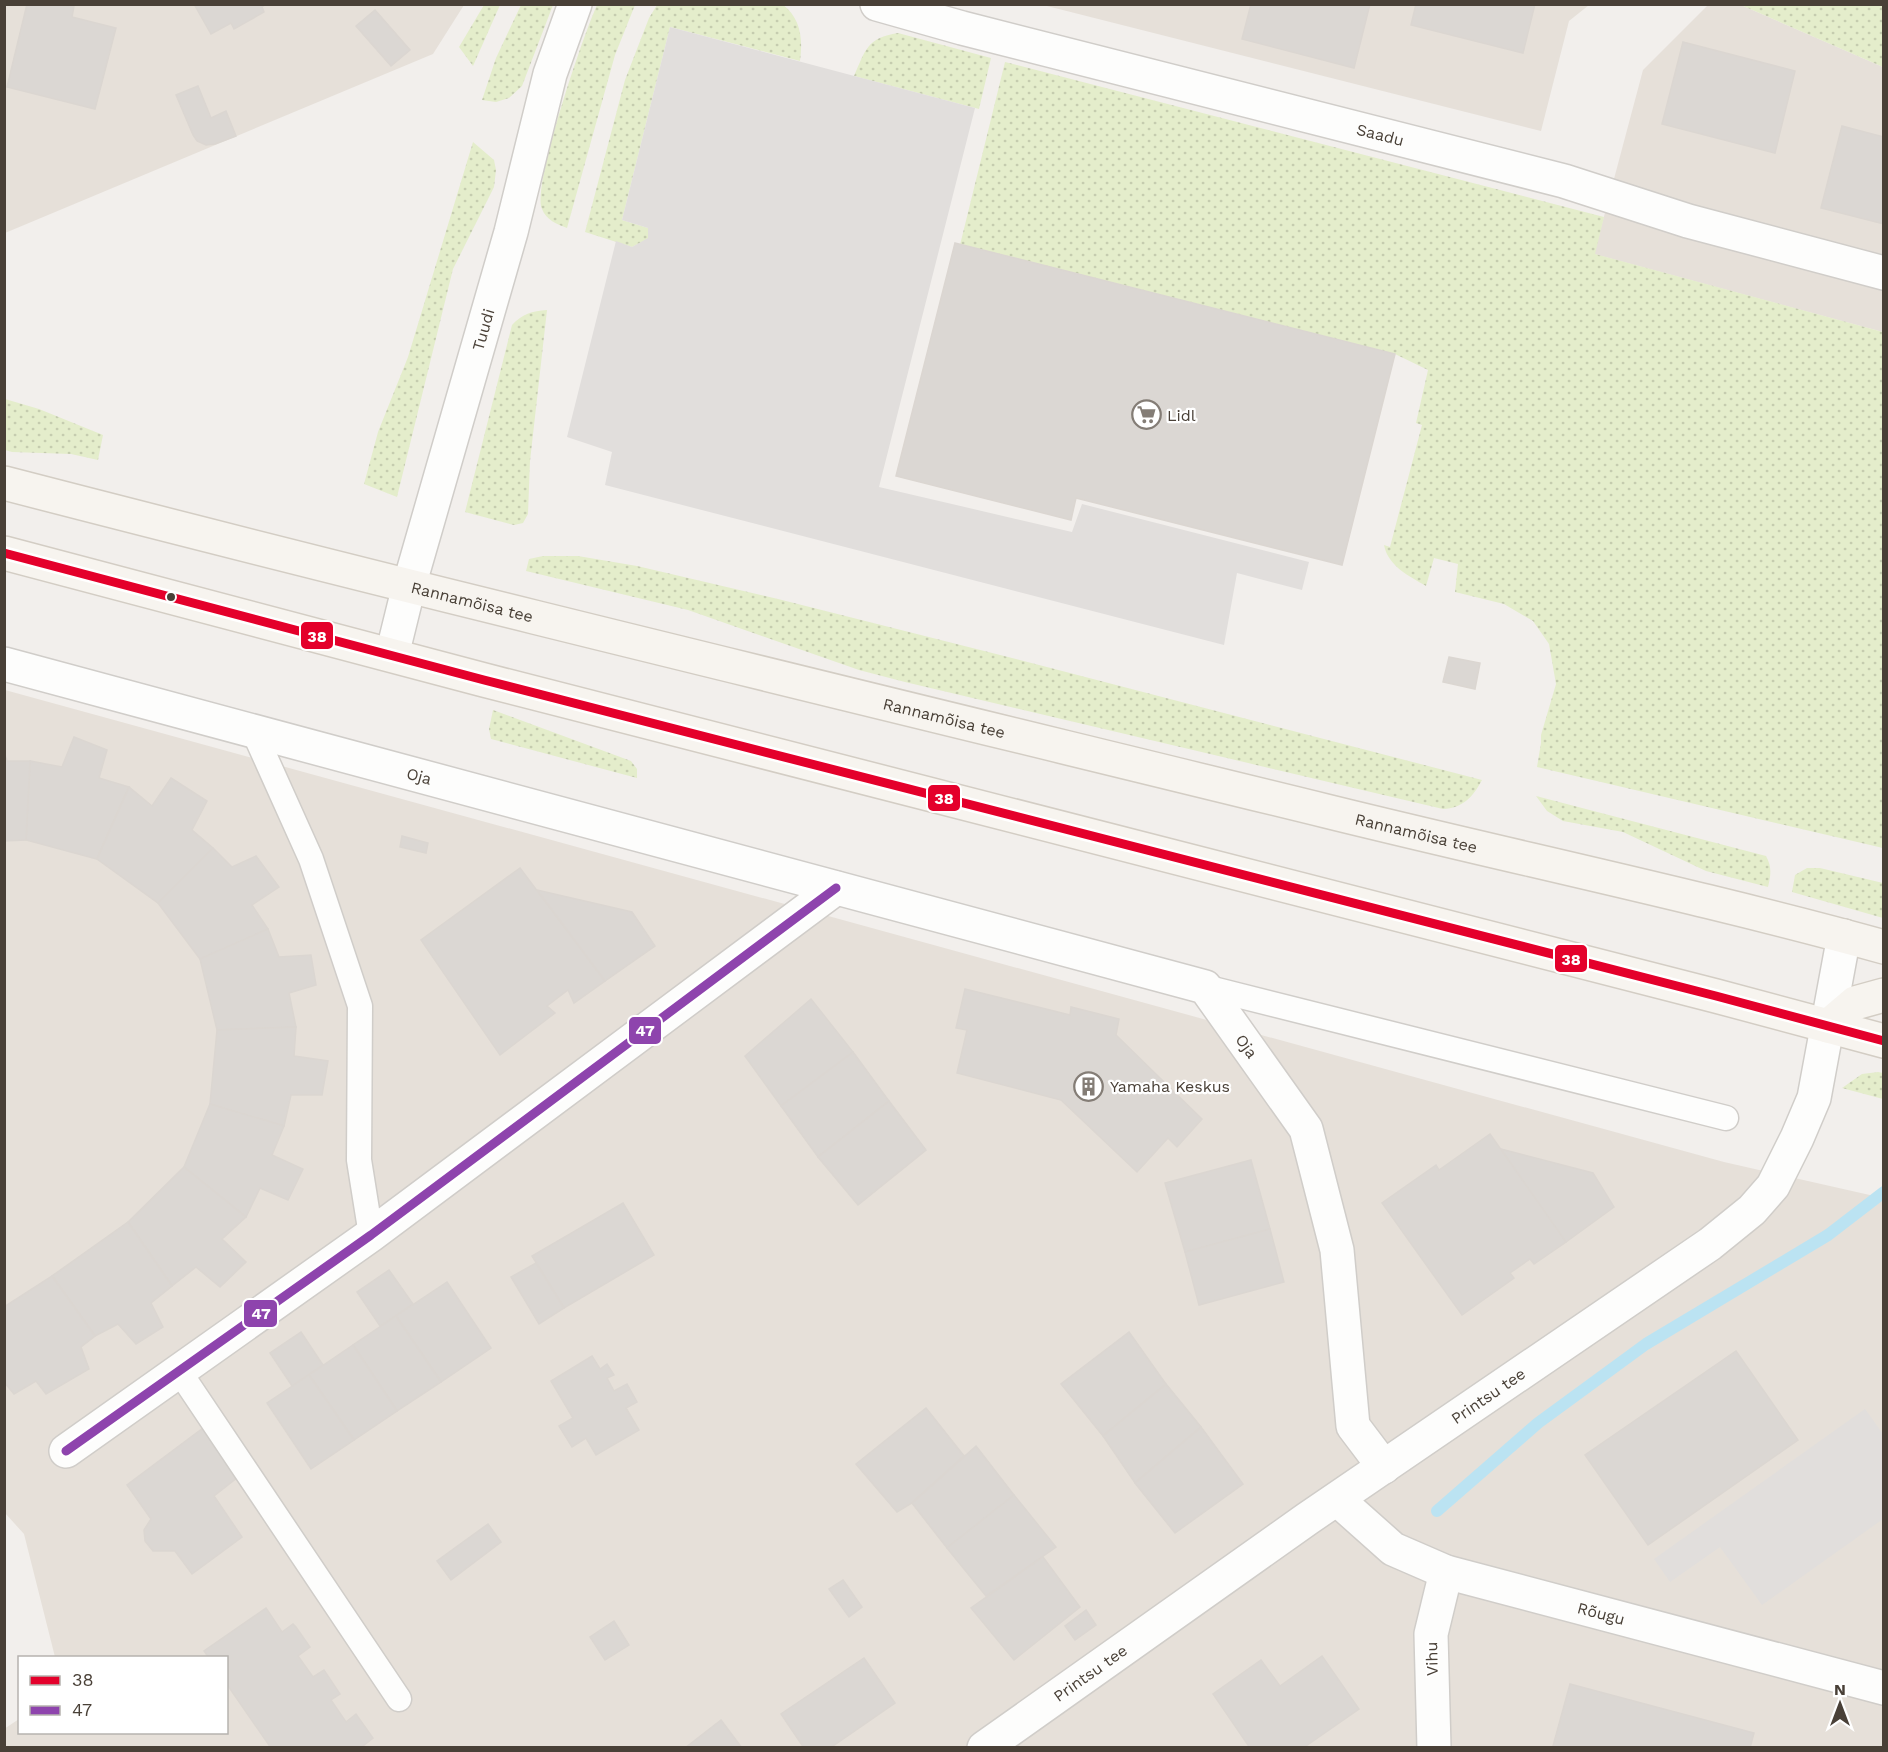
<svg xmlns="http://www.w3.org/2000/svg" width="1888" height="1752" viewBox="0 0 1888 1752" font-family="'Work Sans',sans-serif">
  <defs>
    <pattern id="grass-dots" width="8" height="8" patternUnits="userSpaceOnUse" patternTransform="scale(1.5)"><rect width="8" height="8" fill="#e4edcb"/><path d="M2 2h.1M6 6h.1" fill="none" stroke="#c5ccaf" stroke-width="1.8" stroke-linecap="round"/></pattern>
  </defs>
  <rect width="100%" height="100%" fill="#f2efec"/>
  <g fill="#e6e0d9">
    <path d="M 5,5 L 464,5 L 433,54 L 5,233 Z"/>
    <path d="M 1043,5 L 1589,5 L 1569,21 L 1541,131 Z"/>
    <path d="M 1708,5 L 1741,5 L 1883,67 L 1883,332 L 1594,254 L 1643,70 Z"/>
    <path d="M 5,690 L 1724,1162 L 1883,1198 L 1883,1747 L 5,1748 L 4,1729 L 19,1719 L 20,1732 L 226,1732 L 226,1658 L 55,1657 L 24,1534 L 5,1513 Z"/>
  </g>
  <g fill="url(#grass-dots)">
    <path d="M 782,4 C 801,18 803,39 800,61 L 670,27 L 622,220 L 648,228 L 648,239 L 632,247 L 585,232 L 625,80 L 649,18 L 657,5 Z"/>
    <path d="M 484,5 L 500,5 L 473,66 L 459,47 Z"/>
    <path d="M 521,5 L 553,5 L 522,86 L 509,98 L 496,102 L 482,100 L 496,58 Z"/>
    <path d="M 597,5 L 635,5 L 615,55 L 567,228 C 557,224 546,220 542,209 C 532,185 584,33 597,5 Z"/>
    <path d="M 1741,5 L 1883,5 L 1883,67 Z"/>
    <path d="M 898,33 L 991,58 L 979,109 L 854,76 C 866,49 867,38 898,33 Z"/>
    <path d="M 1005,62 L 1604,217 L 1595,254 L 1883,332 L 1883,848 L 1537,767 L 1541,743 L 1541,735 L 1556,684 L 1549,644 L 1533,621 L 1504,604 L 1455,592 L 1458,564 L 1434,558 L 1426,586 C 1409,576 1388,566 1384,545 L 1390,547 L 1422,425 L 1416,423 L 1428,370 L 1395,354 L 960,245 Z"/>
    <path d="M 473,142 L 494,160 L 496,170 L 494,187 L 453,269 L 397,497 L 364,484 L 378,432 L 408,357 Z"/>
    <path d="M 547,310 L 530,461 L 528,514 L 523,523 L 514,525 L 465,512 L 512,325 C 522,314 532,311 547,310 Z"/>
    <path d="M 5,399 L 39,409 L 103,435 L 98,460 L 71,454 L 12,452 L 5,450 Z"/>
    <path d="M 543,556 L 578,556 L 637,566 L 778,599 L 1016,659 L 1482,780 C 1473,797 1463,808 1443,809 L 905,682 L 859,670 L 688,610 L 526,571 L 529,559 Z"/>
    <path d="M 493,710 L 631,761 L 637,769 L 637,778 L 491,739 L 489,729 Z"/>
    <path d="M 1536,796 L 1766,856 C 1772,867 1771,875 1768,887 L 1706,871 L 1623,832 L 1563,821 L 1547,811 Z"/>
    <path d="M 1807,868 L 1820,868 L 1883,883 L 1883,918 L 1792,892 L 1795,875 Z"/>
    <path d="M 1878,1072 L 1883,1073 L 1883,1099 L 1842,1088 L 1862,1074 Z"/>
  </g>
  <g fill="#e1dedc">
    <path d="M 670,27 L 975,108 L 879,487 L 1072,532 L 1082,504 L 1309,562 L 1302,590 L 1237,573 L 1224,645 L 605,485 L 612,452 L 567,437 L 616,241 L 632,247 L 648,238 L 648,228 L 622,220 Z"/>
    <path d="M 1865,1409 L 1883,1434 L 1883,1519 L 1762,1605 L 1720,1547 L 1670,1582 L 1654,1559 Z"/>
  </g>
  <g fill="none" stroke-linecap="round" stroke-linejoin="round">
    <path stroke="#bbe3f2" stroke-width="12" d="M 1437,1511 L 1538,1423 L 1646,1344 L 1828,1235 L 1884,1192"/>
  </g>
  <g fill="#dbd7d3" stroke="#dbd6d1" stroke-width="1.5">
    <path d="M 27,4 L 74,6 L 72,17 L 116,28 L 95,109 L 7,87 Z"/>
    <path d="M 194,4 L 266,4 L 262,7 L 264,12 L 234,29 L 231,23 L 211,34 Z"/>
    <path d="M 1251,4 L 1370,4 L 1354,68 L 1242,39 Z"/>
    <path d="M 1416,4 L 1535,4 L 1523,53 L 1411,25 Z"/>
    <path d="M 375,10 L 410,50 L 391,66 L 356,26 Z"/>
    <path d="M 1683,42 L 1795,71 L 1775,153 L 1662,124 Z"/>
    <path d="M 198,86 L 211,118 L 226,111 L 236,136 L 215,144 L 206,145 L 197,141 L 193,135 L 176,95 Z"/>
    <path d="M 1842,126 L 1884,137 L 1884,224 L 1821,208 Z"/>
    <path d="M 955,243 L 1395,354 L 1342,565 L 1076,498 L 1071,520 L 896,476 Z"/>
    <path d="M 1449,657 L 1480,663 L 1475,689 L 1443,682 Z"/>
    <path d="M 74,737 L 107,750 L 99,778 L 129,787 L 97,859 L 26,840 L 30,761 L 62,767 Z"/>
    <path d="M 4,752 L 7,761 L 30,761 L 26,840 L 4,841 Z"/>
    <path d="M 171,778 L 207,801 L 192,830 L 213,848 L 158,903 L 97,859 L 129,787 L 152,806 Z"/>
    <path d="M 402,836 L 428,843 L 426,853 L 400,847 Z"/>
    <path d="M 213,848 L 232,867 L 256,856 L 279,887 L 252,905 L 268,929 L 200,959 L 158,903 Z"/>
    <path d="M 520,868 L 605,981 L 574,1003 L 568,990 L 547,1006 L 555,1013 L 500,1055 L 421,940 Z"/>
    <path d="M 537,890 L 632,912 L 655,946 L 605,981 Z"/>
    <path d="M 268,929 L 279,957 L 311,955 L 316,985 L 289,993 L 296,1027 L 217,1030 L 200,959 Z"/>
    <path d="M 965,989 L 1070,1015 L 1071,1007 L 1119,1019 L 1116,1035 L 1202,1119 L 1177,1147 L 1168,1138 L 1137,1172 L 1061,1100 L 957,1073 L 967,1030 L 956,1028 Z"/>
    <path d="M 811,999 L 853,1052 L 781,1106 L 745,1056 Z"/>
    <path d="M 296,1027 L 294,1056 L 328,1061 L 322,1095 L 291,1095 L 284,1126 L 210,1104 L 217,1030 Z"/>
    <path d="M 853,1052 L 889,1101 L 818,1157 L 781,1106 Z"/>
    <path d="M 889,1101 L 926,1150 L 858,1205 L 818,1157 Z"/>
    <path d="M 210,1104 L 284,1126 L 272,1155 L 303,1169 L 288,1200 L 260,1188 L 246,1217 L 184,1167 Z"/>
    <path d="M 1490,1134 L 1566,1242 L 1534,1264 L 1530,1259 L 1510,1273 L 1514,1278 L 1462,1315 L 1382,1203 L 1436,1165 L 1439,1170 Z"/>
    <path d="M 1501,1149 L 1593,1173 L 1614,1207 L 1566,1242 Z"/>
    <path d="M 1251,1160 L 1270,1229 L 1185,1252 L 1165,1183 Z"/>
    <path d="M 184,1167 L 246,1217 L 222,1239 L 246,1262 L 220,1287 L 196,1267 L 172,1286 L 128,1222 Z"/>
    <path d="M 623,1203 L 654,1255 L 564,1308 L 532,1256 Z"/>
    <path d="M 128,1222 L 172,1286 L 151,1303 L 163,1327 L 136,1344 L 118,1324 L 95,1336 L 52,1276 Z"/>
    <path d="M 1270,1229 L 1284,1282 L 1199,1305 L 1185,1252 Z"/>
    <path d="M 536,1263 L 564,1308 L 539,1324 L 511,1277 Z"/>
    <path d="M 389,1270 L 413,1304 L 380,1326 L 357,1292 Z"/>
    <path d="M 52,1276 L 95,1336 L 81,1347 L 89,1369 L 46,1394 L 36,1381 L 14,1394 L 4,1382 L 4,1307 Z"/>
    <path d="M 447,1282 L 491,1348 L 441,1382 L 396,1316 Z"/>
    <path d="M 396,1316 L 441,1382 L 397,1411 L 353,1345 Z"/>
    <path d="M 301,1332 L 323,1365 L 292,1386 L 270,1353 Z"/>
    <path d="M 1129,1332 L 1166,1384 L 1103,1436 L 1061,1384 Z"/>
    <path d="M 353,1345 L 397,1411 L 354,1440 L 309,1375 Z"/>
    <path d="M 1736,1351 L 1798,1440 L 1648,1545 L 1585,1455 Z"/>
    <path d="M 592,1356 L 600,1369 L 607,1364 L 614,1375 L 607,1378 L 614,1391 L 627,1384 L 637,1402 L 626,1408 L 639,1430 L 596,1455 L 586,1438 L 572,1447 L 559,1426 L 573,1418 L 551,1381 Z"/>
    <path d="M 309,1375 L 354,1440 L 311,1469 L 267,1403 Z"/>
    <path d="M 1166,1384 L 1201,1427 L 1135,1483 L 1103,1436 Z"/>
    <path d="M 926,1408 L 964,1456 L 912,1503 L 897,1512 L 856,1464 Z"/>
    <path d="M 1201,1427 L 1243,1484 L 1175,1533 L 1135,1483 Z"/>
    <path d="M 203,1428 L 238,1477 L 214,1496 L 242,1537 L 192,1574 L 175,1551 L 153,1551 L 145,1541 L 144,1530 L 151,1519 L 127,1485 Z"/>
    <path d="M 976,1446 L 1014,1495 L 947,1548 L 912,1503 Z"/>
    <path d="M 1014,1495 L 1056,1547 L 986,1596 L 947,1548 Z"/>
    <path d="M 488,1524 L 501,1542 L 451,1580 L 437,1561 Z"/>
    <path d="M 1043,1557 L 1080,1607 L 1014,1660 L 971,1608 Z"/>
    <path d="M 843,1580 L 862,1607 L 849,1617 L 829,1589 Z"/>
    <path d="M 266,1608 L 282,1632 L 293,1624 L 296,1627 L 310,1647 L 298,1656 L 313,1677 L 324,1670 L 340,1694 L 331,1700 L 346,1722 L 356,1714 L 373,1738 L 363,1746 L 364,1748 L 271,1748 L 226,1683 L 226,1658 L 209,1658 L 204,1651 Z"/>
    <path d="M 1086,1610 L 1096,1625 L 1075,1640 L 1065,1626 Z"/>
    <path d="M 614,1621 L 629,1645 L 605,1660 L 590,1637 Z"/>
    <path d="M 1322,1656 L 1359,1709 L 1303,1748 L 1250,1748 L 1213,1694 L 1261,1660 L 1280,1686 Z"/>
    <path d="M 864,1658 L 895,1703 L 830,1748 L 804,1748 L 781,1714 Z"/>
    <path d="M 1570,1684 L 1754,1733 L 1750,1748 L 1559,1748 L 1553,1746 Z"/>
    <path d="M 721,1720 L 742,1748 L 685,1748 Z"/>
  </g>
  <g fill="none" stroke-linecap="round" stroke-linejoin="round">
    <defs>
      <g id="service">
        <path d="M 253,730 L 311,859 L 360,1006 L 359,1160 L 371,1235"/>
        <path d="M 1205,987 L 1726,1118"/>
        <path d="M 179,1371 L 399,1699"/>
      </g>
      <g id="minor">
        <path id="s1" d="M 877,4 L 962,28 L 1564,181 L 1688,221 L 1884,273"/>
        <path id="s2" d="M 392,655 L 409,586 L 511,232 L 550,74 L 575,4"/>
        <path id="s3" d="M 4,664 L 1205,987 L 1306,1129 L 1337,1250 L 1353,1426 L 1384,1467"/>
        <path d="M 66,1451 L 371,1235 L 836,888"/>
        <path id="s4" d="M 1338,1500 L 1393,1549 L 1446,1572 L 1884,1688"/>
        <path id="s5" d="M 984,1748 L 1307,1519 L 1710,1244 L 1752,1210 L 1773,1186 L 1797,1138 L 1814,1098 L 1844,936"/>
        <path d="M 1434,1748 L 1431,1634 L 1446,1572"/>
      </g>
      <g id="secondary">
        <path id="s6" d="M 4,483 C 444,597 885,703 1326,811 C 1512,857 1699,896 1884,947"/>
        <path d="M 4,553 L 484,680 L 1716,996 L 1884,1041"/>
        <path d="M 1828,1026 L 1855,1003 L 1884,995"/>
      </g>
    </defs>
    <use href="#service" stroke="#d0cdc9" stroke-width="27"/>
    <use href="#minor" stroke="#d0cdc9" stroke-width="36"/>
    <use href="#secondary" stroke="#d3cdc4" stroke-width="36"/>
    <use href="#service" stroke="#fdfdfc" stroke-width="24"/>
    <use href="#minor" stroke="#fdfdfc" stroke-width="33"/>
    <use href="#secondary" stroke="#f7f4ef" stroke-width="33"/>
    <defs>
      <path id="bus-1" d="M 4,553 L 484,680 L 1716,996 L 1884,1041"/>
      <path id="bus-2" d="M 66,1451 L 371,1235 L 836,888"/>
    </defs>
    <use href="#bus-1" stroke="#fff" stroke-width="14"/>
    <use href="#bus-2" stroke="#fff" stroke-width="14"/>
    <use href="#bus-1" stroke="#e4002b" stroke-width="9"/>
    <use href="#bus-2" stroke="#8e44ad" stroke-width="9"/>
  </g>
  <defs>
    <symbol id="supermarket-ring" viewBox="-11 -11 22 22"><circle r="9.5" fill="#fff" stroke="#847d76" stroke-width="1.5"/><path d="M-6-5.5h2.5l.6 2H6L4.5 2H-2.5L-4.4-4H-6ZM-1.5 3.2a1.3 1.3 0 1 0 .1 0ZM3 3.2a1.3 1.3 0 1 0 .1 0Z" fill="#847d76"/></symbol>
    <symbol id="building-ring" viewBox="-11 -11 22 22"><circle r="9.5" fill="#fff" stroke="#847d76" stroke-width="1.5"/><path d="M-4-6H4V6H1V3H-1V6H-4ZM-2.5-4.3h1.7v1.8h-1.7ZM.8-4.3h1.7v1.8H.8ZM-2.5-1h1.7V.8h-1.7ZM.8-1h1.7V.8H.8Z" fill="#847d76"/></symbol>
  </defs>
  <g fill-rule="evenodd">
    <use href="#supermarket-ring" x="1130" y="398" width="33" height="33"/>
    <use href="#building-ring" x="1072" y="1070" width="33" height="33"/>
  </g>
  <circle fill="#494037" stroke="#fff" stroke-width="2" cx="171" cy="597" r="5"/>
  <g text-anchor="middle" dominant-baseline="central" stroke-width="4.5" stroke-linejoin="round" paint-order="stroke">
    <g font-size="16" fill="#494037" stroke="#fff">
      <text stroke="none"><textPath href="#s1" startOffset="520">Saadu</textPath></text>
      <text stroke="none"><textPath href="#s2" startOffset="338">Tuudi</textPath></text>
      <text stroke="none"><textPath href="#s6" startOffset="483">Rannamõisa tee</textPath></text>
      <text stroke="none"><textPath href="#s6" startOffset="969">Rannamõisa tee</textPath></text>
      <text stroke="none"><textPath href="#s3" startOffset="430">Oja</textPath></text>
      <text stroke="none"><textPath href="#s6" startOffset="1455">Rannamõisa tee</textPath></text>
      <text stroke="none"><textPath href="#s3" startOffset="1316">Oja</textPath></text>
      <text stroke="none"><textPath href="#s5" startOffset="615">Printsu tee</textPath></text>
      <text stroke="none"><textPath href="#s4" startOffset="292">Rõugu</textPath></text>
      <text transform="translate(1432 1659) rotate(-91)">Vihu</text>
      <text stroke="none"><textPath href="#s5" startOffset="130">Printsu tee</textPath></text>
    </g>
    <g font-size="16" fill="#494037" stroke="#fff" text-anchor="start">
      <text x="1167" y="415">Lidl</text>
      <text x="1110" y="1086">Yamaha Keskus</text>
    </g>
  </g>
  <g stroke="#fff" stroke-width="2">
    <rect x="300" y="621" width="34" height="29" rx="6" fill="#e4002b"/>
    <rect x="927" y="784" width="34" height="28" rx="6" fill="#e4002b"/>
    <rect x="1554" y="944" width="34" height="29" rx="6" fill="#e4002b"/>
    <rect x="628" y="1016" width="34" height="29" rx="6" fill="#8e44ad"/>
    <rect x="243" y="1299" width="35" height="29" rx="6" fill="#8e44ad"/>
  </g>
  <g font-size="16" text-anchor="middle" font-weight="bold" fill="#fff">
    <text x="317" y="642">38</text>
    <text x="944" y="804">38</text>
    <text x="1571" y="965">38</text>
    <text x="645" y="1036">47</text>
    <text x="261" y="1319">47</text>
  </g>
  <rect width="1888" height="1752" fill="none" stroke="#494037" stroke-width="12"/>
  <rect x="18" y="1656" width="210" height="78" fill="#ffffff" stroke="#b6b3af" stroke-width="1.5"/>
  <rect x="30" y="1676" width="30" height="9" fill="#e4002b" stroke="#b6b3af" stroke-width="1.5"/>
  <text x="72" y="1686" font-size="18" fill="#494037">38</text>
  <rect x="30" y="1706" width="30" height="9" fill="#8e44ad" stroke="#b6b3af" stroke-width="1.5"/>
  <text x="72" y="1716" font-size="18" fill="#494037">47</text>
  <g transform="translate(1840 1704)" stroke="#ffffff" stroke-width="4.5" paint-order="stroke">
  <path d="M0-4.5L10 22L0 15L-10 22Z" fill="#494037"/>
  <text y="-9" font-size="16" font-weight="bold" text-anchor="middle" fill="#494037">N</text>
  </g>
</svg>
